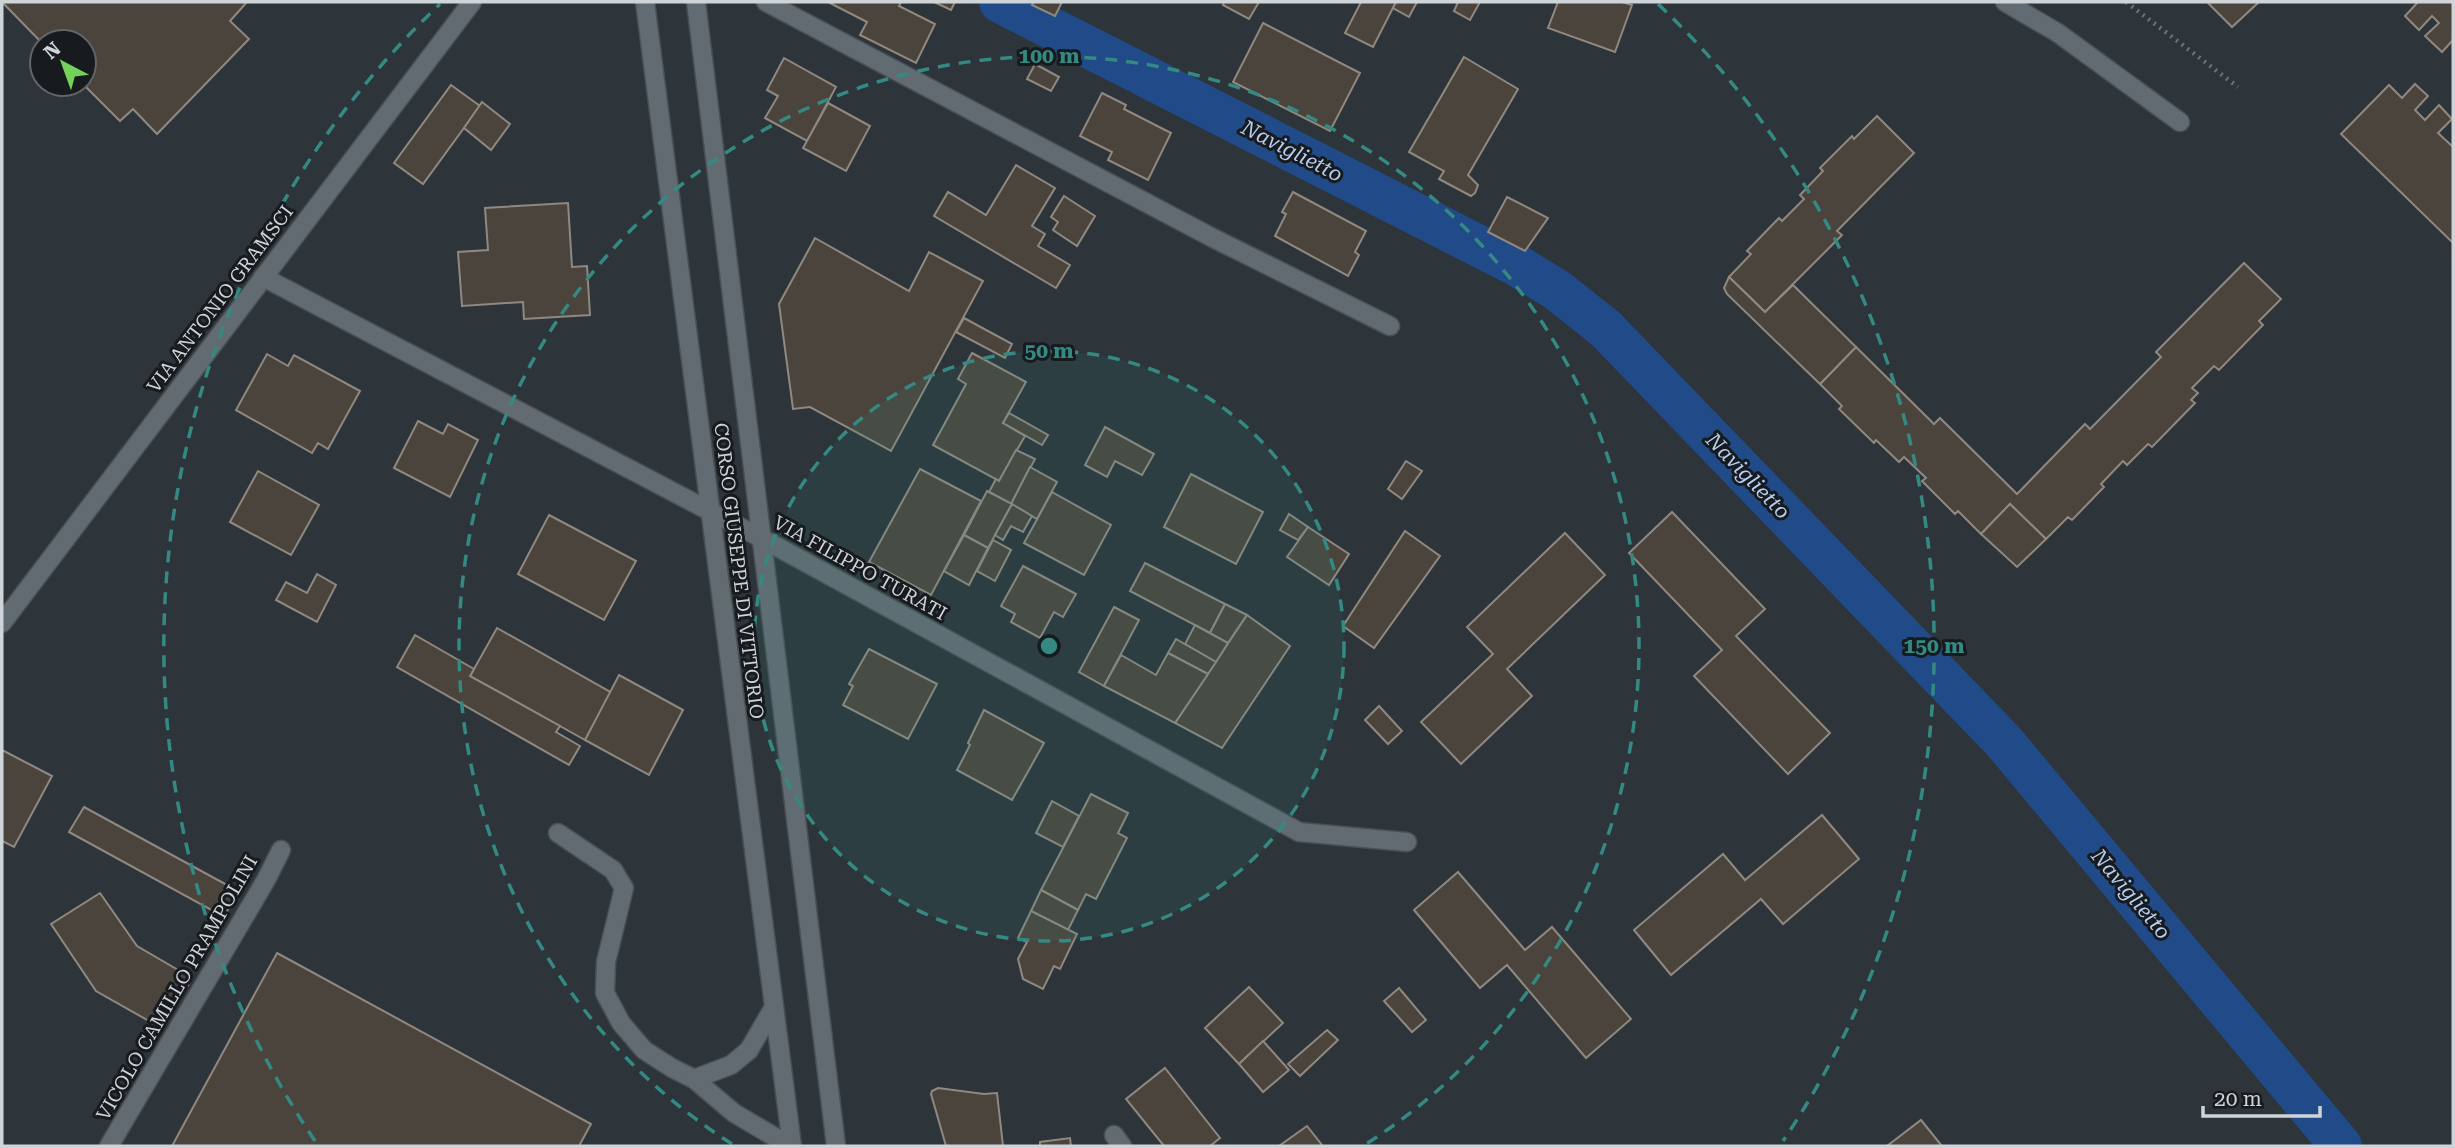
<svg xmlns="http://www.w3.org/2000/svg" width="2455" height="1148" viewBox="0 0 2455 1148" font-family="'Roboto Serif',serif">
  <rect width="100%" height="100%" fill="#2d343a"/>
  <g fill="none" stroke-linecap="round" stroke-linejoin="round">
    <path stroke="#214b88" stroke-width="42" d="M 1000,2 L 1516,265 L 1557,290 L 1606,329 L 2004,742 L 2341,1146"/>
  </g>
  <g fill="#4a443d" stroke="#8f8980" stroke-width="2">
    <path d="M 2,2 L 247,2 L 230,21 L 249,39 L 157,134 L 133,109 L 120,121 L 83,84 L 84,42 L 42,43 Z"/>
    <path d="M 828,2 L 901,2 L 899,6 L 935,24 L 916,63 L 860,35 L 867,22 Z"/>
    <path d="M 934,2 L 955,2 L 951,10 Z"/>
    <path d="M 1034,2 L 1062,2 L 1055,16 L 1032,5 Z"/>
    <path d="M 1224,2 L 1259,2 L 1249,19 L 1223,5 Z"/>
    <path d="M 1361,2 L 1396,2 L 1373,47 L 1345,33 Z"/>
    <path d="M 1396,2 L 1417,2 L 1409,17 L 1393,8 Z"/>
    <path d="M 1458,2 L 1480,2 L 1470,20 L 1454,11 Z"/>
    <path d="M 1558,2 L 1622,2 L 1632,5 L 1615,52 L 1548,28 Z"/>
    <path d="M 2207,2 L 2259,2 L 2232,27 Z"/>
    <path d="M 2418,2 L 2453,2 L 2453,40 L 2442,52 L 2425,36 L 2439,23 L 2432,16 L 2419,30 L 2405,16 Z"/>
    <path d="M 1263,23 L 1360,73 L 1330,131 L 1233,82 Z"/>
    <path d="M 1464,57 L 1518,89 L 1468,175 L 1478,185 L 1475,193 L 1471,196 L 1439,179 L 1444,171 L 1409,152 Z"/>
    <path d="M 784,58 L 836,87 L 807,141 L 765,118 L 778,96 L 767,90 Z"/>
    <path d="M 1035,64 L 1059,77 L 1051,91 L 1027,79 Z"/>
    <path d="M 2415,84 L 2428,96 L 2415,110 L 2425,120 L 2439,105 L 2452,119 L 2438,133 L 2453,147 L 2453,243 L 2341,134 L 2389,85 L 2402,98 Z"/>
    <path d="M 451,85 L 480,106 L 423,184 L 394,163 Z"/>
    <path d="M 1102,93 L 1126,105 L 1124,109 L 1171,133 L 1148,180 L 1108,160 L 1112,152 L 1080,136 Z"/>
    <path d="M 482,102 L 510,124 L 491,150 L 464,128 Z"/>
    <path d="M 828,103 L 870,126 L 846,171 L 803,148 Z"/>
    <path d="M 1877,116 L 1914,153 L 1837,231 L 1842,235 L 1765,312 L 1729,277 L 1751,254 L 1747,251 L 1779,218 L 1782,221 L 1804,199 L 1800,195 L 1823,171 L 1820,168 L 1852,136 L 1854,139 Z"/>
    <path d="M 1016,165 L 1055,188 L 1032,226 L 1045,234 L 1038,246 L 1070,265 L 1056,288 L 934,216 L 948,192 L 986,215 Z"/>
    <path d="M 1293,192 L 1366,231 L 1355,252 L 1359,255 L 1348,276 L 1275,236 L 1286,214 L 1282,212 Z"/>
    <path d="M 1064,196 L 1095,216 L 1077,246 L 1053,230 L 1058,222 L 1051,217 Z"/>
    <path d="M 1507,197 L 1548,218 L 1525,251 L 1488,232 Z"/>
    <path d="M 568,203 L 572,267 L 587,266 L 590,315 L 524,319 L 523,302 L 462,306 L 458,252 L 488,250 L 485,208 Z"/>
    <path d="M 815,238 L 909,291 L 929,252 L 983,281 L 891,451 L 810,407 L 793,409 L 779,304 Z"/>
    <path d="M 2244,263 L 2281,299 L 2259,321 L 2263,325 L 2219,370 L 2214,366 L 2192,388 L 2198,393 L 2191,400 L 2195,403 L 2152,447 L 2148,444 L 2127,465 L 2123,461 L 2101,484 L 2104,487 L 2072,520 L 2068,517 L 2046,539 L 2010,504 L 1981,534 L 1958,511 L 1955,514 L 1922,481 L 1926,478 L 1904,457 L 1899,462 L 1876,440 L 1874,443 L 1839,409 L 1842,406 L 1820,384 L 1856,347 L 1934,424 L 1940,418 L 2017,494 L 2085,424 L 2090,429 L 2161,357 L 2156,352 Z"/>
    <path d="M 1729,277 L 1765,312 L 1793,285 L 1856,347 L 1820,384 L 1727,294 L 1724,288 Z"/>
    <path d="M 964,318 L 1012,344 L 1005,358 L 956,332 Z"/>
    <path d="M 972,353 L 1026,382 L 1003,423 L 1025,436 L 999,481 L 933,445 L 966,384 L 958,379 Z"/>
    <path d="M 267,354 L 288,366 L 294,355 L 360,391 L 328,449 L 318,443 L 312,453 L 236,410 Z"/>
    <path d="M 1009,413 L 1048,435 L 1042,445 L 1003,423 Z"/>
    <path d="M 418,421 L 443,434 L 448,424 L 478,440 L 450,497 L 394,468 Z"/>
    <path d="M 1105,427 L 1154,454 L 1142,475 L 1115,461 L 1107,477 L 1085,465 Z"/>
    <path d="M 1016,450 L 1035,459 L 1011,504 L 989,492 L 996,479 L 999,481 Z"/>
    <path d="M 1406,461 L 1422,471 L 1402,499 L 1388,489 Z"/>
    <path d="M 1030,467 L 1057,482 L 1037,519 L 1011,504 Z"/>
    <path d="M 920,469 L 981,501 L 931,595 L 869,562 Z"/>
    <path d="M 258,471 L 319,505 L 291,555 L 230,522 Z"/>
    <path d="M 1191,474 L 1263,512 L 1236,564 L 1164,527 Z"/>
    <path d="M 987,491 L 1012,504 L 988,548 L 964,535 Z"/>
    <path d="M 1052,492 L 1111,525 L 1084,575 L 1024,543 Z"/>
    <path d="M 1012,504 L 1032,516 L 1023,532 L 1011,526 L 1003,540 L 995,535 Z"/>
    <path d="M 2010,504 L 2046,539 L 2017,567 L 1981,534 Z"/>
    <path d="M 1672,512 L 1765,609 L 1736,636 L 1830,733 L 1788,774 L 1694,676 L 1722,650 L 1629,553 Z"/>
    <path d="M 1289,514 L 1308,527 L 1298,540 L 1280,530 Z"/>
    <path d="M 549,515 L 636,561 L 604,620 L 518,574 Z"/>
    <path d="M 1308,527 L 1349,554 L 1329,585 L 1287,557 Z"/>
    <path d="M 1405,531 L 1440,556 L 1374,648 L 1343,626 Z"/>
    <path d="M 1565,533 L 1605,575 L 1507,669 L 1532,696 L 1461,764 L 1421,722 L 1493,654 L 1467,627 Z"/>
    <path d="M 964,535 L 988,548 L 969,585 L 944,571 Z"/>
    <path d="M 993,540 L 1011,550 L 995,581 L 977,571 Z"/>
    <path d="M 1145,563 L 1225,604 L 1210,633 L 1130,591 Z"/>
    <path d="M 1023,566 L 1076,594 L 1063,617 L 1054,612 L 1040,638 L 1011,622 L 1015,614 L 1001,606 Z"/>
    <path d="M 317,574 L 336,585 L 317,622 L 276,600 L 286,582 L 307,593 Z"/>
    <path d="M 1225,604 L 1247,615 L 1228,643 L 1210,633 Z"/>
    <path d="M 1114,607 L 1139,620 L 1104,686 L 1079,672 Z"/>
    <path d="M 1247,615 L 1290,646 L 1222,748 L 1175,723 Z"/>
    <path d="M 1195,625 L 1228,643 L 1216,662 L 1185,644 Z"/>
    <path d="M 497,628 L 612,693 L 585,740 L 470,676 Z"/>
    <path d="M 415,635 L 474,669 L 470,676 L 560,726 L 556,732 L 580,746 L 569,765 L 397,667 Z"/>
    <path d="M 1176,639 L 1216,662 L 1208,674 L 1168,653 Z"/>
    <path d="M 869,649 L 937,684 L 908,739 L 843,705 L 853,686 L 849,684 Z"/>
    <path d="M 1168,653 L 1208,674 L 1175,723 L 1104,686 L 1121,655 L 1156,675 Z"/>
    <path d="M 619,675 L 683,710 L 649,775 L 585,740 Z"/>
    <path d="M 1379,706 L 1402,731 L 1388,744 L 1365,720 Z"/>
    <path d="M 984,710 L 1044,743 L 1012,800 L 957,770 L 970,745 L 968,743 Z"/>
    <path d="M 2,750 L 52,776 L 14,847 L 2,841 Z"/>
    <path d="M 1091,794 L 1128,813 L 1118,833 L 1127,838 L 1096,899 L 1086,894 L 1078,910 L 1041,890 Z"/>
    <path d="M 1052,801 L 1079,816 L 1063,847 L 1036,833 Z"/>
    <path d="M 84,807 L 238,891 L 224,917 L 69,832 Z"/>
    <path d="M 1822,815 L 1859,859 L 1783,924 L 1761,899 L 1671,975 L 1634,930 L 1723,854 L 1745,880 Z"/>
    <path d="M 1458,872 L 1525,950 L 1552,927 L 1631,1019 L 1586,1058 L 1507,965 L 1480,988 L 1414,910 Z"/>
    <path d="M 1041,890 L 1078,910 L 1068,930 L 1031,911 Z"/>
    <path d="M 100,893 L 137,946 L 192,978 L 163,1029 L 96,991 L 51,924 Z"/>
    <path d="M 1031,911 L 1077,934 L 1060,969 L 1054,966 L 1043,989 L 1023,979 L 1018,959 L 1027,942 L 1018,938 Z"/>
    <path d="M 277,953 L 591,1124 L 579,1146 L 172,1146 Z"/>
    <path d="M 1249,987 L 1283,1023 L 1239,1064 L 1205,1028 Z"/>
    <path d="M 1399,988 L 1426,1020 L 1412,1032 L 1384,1001 Z"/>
    <path d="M 1327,1030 L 1338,1040 L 1300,1076 L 1288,1064 Z"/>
    <path d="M 1263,1041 L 1289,1070 L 1263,1092 L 1239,1064 Z"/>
    <path d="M 1165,1068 L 1220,1138 L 1210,1146 L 1164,1146 L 1126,1099 Z"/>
    <path d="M 938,1088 L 984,1094 L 997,1093 L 1003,1146 L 946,1146 L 931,1094 L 932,1091 Z"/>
    <path d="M 1921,1120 L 1942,1146 L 1887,1146 Z"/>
    <path d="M 1307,1126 L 1322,1145 L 1320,1146 L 1279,1146 Z"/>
    <path d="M 1070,1138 L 1071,1146 L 1040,1146 L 1040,1142 Z"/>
  </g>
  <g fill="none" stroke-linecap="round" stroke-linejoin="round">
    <defs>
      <g id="lane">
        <path d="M 558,833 L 613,870 L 624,888 L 606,962 L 605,993 L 621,1023 L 644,1050 L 672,1068 L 694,1079 L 734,1113 L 790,1146"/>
        <path d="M 694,1079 L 731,1065 L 749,1050 L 774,1007"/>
      </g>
      <g id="street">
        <path d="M 766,2 L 1213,238 L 1390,326"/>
        <path d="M 2005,2 L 2058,33 L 2180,122"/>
        <path d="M 263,277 L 763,539 L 1299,832 L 1407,842"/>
        <path d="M 2,623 L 472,2"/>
        <path d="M 1114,1135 L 1122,1146"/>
        <path d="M 109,1146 L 266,880 L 281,850"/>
      </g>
      <g id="secondary">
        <path d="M 645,2 L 792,1146"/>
        <path d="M 696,2 L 836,1146"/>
      </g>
    </defs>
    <use href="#lane" stroke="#495054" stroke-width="21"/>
    <use href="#street" stroke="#495054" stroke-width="21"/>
    <use href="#secondary" stroke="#495054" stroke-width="21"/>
    <path stroke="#6d7379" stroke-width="4.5" stroke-dasharray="2 5" stroke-linecap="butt" d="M 2126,2 L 2238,87"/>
    <use href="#lane" stroke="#636b72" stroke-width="18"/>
    <use href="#street" stroke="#636b72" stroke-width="18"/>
    <use href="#secondary" stroke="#636b72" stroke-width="18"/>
  </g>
  <circle cx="1049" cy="646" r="295" fill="#358983" fill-opacity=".12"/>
  <g fill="none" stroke="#358983" stroke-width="3.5" stroke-dasharray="12 9">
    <circle cx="1049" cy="646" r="295"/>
    <path d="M732 1144A590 590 0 1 1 1366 1144"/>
    <path d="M315 1141A885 885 0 0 1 440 4M1658 4A885 885 0 0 1 1783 1141"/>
  </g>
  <g text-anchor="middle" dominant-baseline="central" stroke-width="6" stroke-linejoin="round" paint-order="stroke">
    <g font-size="19" fill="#cfd4d8" stroke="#181b1e">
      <text transform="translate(220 299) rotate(-53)">VIA ANTONIO GRAMSCI</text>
      <text transform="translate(860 568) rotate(29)">VIA FILIPPO TURATI</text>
      <text transform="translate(739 571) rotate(83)">CORSO GIUSEPPE DI VITTORIO</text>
      <text transform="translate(177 988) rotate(-60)">VICOLO CAMILLO PRAMPOLINI</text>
    </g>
    <g font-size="21" font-style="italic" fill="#b4cdf1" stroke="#181b1e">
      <text transform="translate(1292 151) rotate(27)">Naviglietto</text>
      <text transform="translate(1748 476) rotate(46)">Naviglietto</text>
      <text transform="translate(2131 894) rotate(50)">Naviglietto</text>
    </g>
  </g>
  <circle cx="1049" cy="646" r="10" fill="#358983" stroke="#181b1e" stroke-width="3.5"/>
  <g font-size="21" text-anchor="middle" font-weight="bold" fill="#358983" stroke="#181b1e" stroke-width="6" stroke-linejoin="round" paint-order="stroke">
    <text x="1049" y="63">100 m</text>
    <text x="1049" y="358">50 m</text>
    <text x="1934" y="653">150 m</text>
  </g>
  <rect width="2455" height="1148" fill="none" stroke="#cfd4d8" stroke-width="7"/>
  <g transform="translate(63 63) rotate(319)"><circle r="33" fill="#181b1e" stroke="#616568" stroke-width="2"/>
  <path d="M0-5L12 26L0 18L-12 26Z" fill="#74d25b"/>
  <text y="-10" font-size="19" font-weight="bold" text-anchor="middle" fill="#cfd4d8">N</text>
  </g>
  <path d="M2203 1106v10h117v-10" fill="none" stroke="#cfd4d8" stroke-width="3.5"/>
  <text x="2214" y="1106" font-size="21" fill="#cfd4d8" stroke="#181b1e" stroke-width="5" paint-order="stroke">20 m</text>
</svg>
